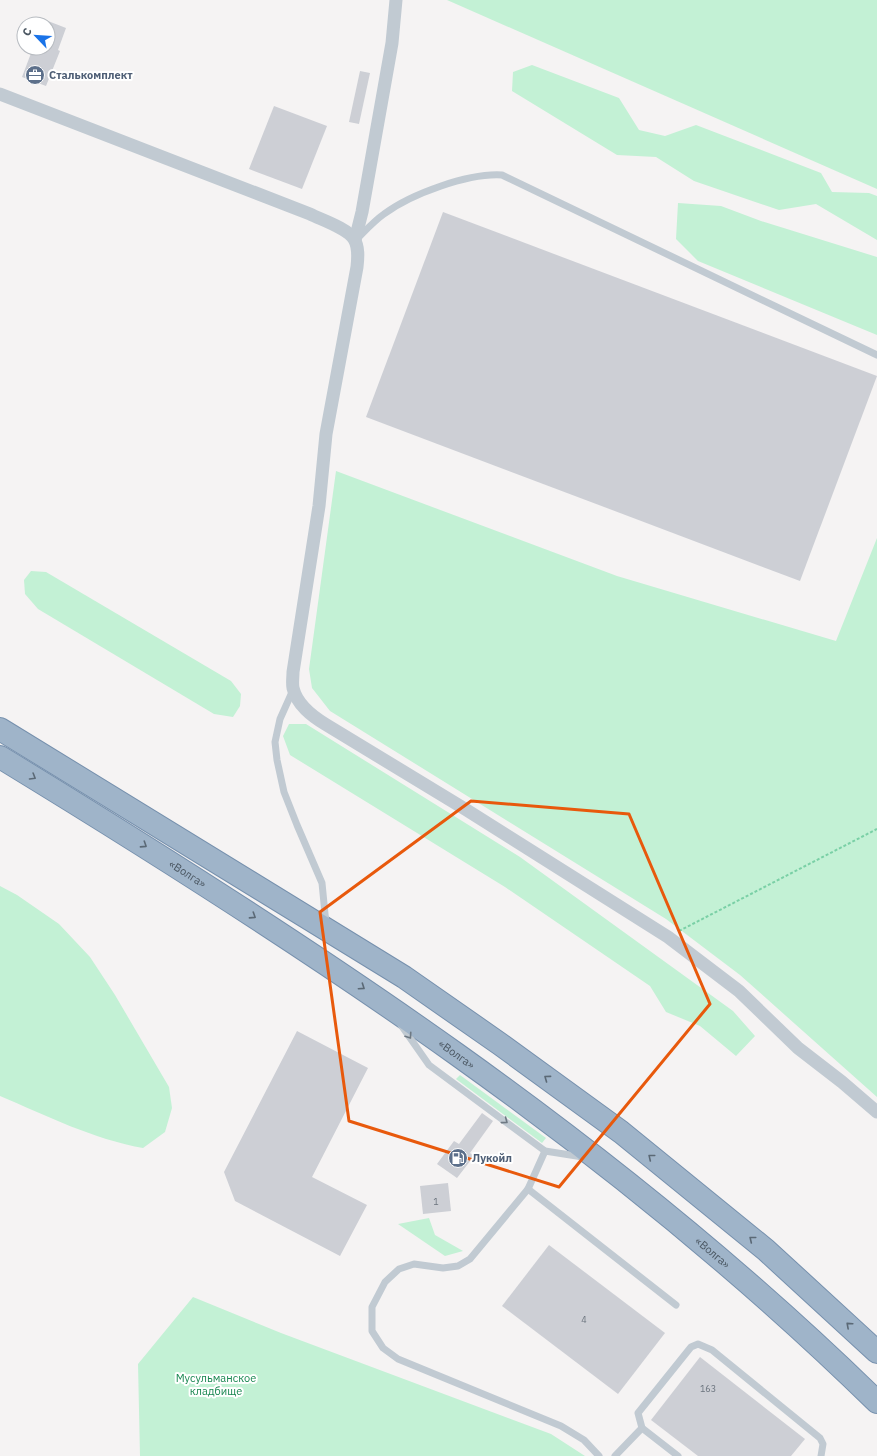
<svg xmlns="http://www.w3.org/2000/svg" width="877" height="1456" viewBox="0 0 877 1456" font-family="'IBM Plex Sans',sans-serif">
  <rect width="100%" height="100%" fill="#f5f3f3"/>
  <g fill="#c3f1d5">
    <path d="M 447,0 L 877,0 L 877,189 Z"/>
    <path d="M 532,65 L 619,98 L 639,130 L 665,136 L 696,125 L 821,173 L 832,192 L 869,193 L 877,196 L 877,240 L 816,204 L 779,210 L 694,181 L 656,157 L 617,155 L 512,91 L 513,72 Z"/>
    <path d="M 678,203 L 721,206 L 761,221 L 877,257 L 877,335 L 698,261 L 676,239 Z"/>
    <path d="M 336,471 L 617,576 L 836,641 L 877,538 L 877,1097 L 740,975 L 666,919 L 330,711 L 312,688 L 309,669 Z"/>
    <path d="M 31,571 L 46,572 L 231,681 L 241,694 L 240,706 L 233,717 L 214,714 L 38,609 L 25,594 L 24,580 Z"/>
    <path d="M 289,724 L 306,724 L 520,857 L 733,1011 L 755,1036 L 736,1056 L 700,1026 L 666,1012 L 650,986 L 505,887 L 290,755 L 283,736 Z"/>
    <path d="M 0,886 L 17,895 L 59,924 L 90,957 L 115,995 L 169,1087 L 172,1108 L 165,1132 L 143,1148 C 93,1139 47,1116 0,1096 Z"/>
    <path d="M 460,1075 L 546,1138 L 542,1143 L 456,1079 Z"/>
    <path d="M 429,1218 L 435,1235 L 463,1251 L 445,1256 L 398,1224 Z"/>
    <path d="M 193,1297 L 281,1333 L 551,1434 L 585,1456 L 140,1456 L 138,1364 Z"/>
  </g>
  <g fill="#cdcfd5">
    <path d="M 48,21 L 66,28 L 58,50 L 60,51 L 46,86 L 22,77 L 33,48 L 48,48 Z"/>
    <path d="M 360,71 L 370,73 L 359,124 L 349,122 Z"/>
    <path d="M 274,106 L 327,126 L 302,189 L 249,169 Z"/>
    <path d="M 443,212 L 877,376 L 800,581 L 366,417 Z"/>
    <path d="M 297,1031 L 368,1068 L 312,1177 L 367,1205 L 340,1256 L 235,1201 L 224,1172 Z"/>
    <path d="M 482,1113 L 493,1121 L 470,1153 L 474,1156 L 457,1178 L 437,1164 L 454,1141 L 459,1144 Z"/>
    <path d="M 448,1183 L 451,1211 L 423,1214 L 420,1186 Z"/>
    <path d="M 549,1245 L 665,1333 L 618,1394 L 502,1306 Z"/>
    <path d="M 700,1357 L 805,1439 L 791,1456 L 698,1456 L 651,1420 Z"/>
  </g>
  <g fill="none" stroke-linecap="round" stroke-linejoin="round">
    <defs>
      <g id="trunk">
        <path d="M 0,729 L 404,977 L 500,1044 L 621,1132 L 766,1250 L 877,1352"/>
        <path id="s1" d="M 0,757 C 310,946 616,1146 877,1402"/>
      </g>
    </defs>
    <use href="#trunk" stroke="#7690ad" stroke-width="24"/>
    <path stroke="#7ad0a6" stroke-width="2" stroke-dasharray="3 2" stroke-linecap="butt" d="M 679,931 L 877,829"/>
    <g stroke="#c1cad2" stroke-width="7">
      <path d="M 357,239 C 365,231 374,221 384,214 C 411,194 468,173 502,175 L 877,355"/>
      <path d="M 293,690 L 280,719 L 275,742 L 277,760 L 284,792 L 297,825 L 322,883 L 326,924"/>
      <path d="M 401,1025 L 429,1065 L 545,1151 L 583,1157"/>
      <path d="M 545,1151 L 528,1189 L 470,1259 L 458,1266 L 443,1268 L 414,1264 L 399,1269 L 385,1282 L 372,1307 L 372,1331 L 383,1348 L 398,1359 L 561,1426 L 584,1440 L 599,1456"/>
      <path d="M 528,1189 L 676,1305"/>
      <path d="M 615,1456 L 642,1428"/>
      <path d="M 678,1456 L 642,1428 L 638,1413 L 691,1347 L 698,1344 L 712,1350 L 820,1438 L 823,1444 L 821,1456"/>
    </g>
    <g stroke="#c1cad2" stroke-width="13">
      <path d="M 0,94 L 310,214 C 322,220 347,228 354,239 C 359,247 358,258 357,267 L 326,434 L 319,506 L 293,672 C 293,677 292,683 293,688 C 297,705 312,716 325,724 L 465,809 L 668,937 L 739,991 L 798,1048 L 842,1082 L 877,1112"/>
      <path d="M 355,240 L 362,212 L 392,43 L 396,0"/>
    </g>
    <use href="#trunk" stroke="#9fb4c9" stroke-width="22"/>
  </g>
  <defs><path id="oneway-chevron" d="M-2-3.5L2.5 0L-2 3.5" fill="none" stroke-width="1.6" stroke-linecap="round" stroke-linejoin="round"/></defs>
  <g stroke="#5b6976">
    <use href="#oneway-chevron" transform="translate(33 777) rotate(31)"/>
    <use href="#oneway-chevron" transform="translate(144 845) rotate(33)"/>
    <use href="#oneway-chevron" transform="translate(253 916) rotate(33)"/>
    <use href="#oneway-chevron" transform="translate(362 987) rotate(34)"/>
    <use href="#oneway-chevron" transform="translate(547 1078) rotate(-144)"/>
    <use href="#oneway-chevron" transform="translate(651 1157) rotate(-141)"/>
    <use href="#oneway-chevron" transform="translate(752 1239) rotate(-141)"/>
    <use href="#oneway-chevron" transform="translate(849 1325) rotate(-138)"/>
  </g>
  <g stroke="#6e7983">
    <use href="#oneway-chevron" transform="translate(409 1036) rotate(56)"/>
    <use href="#oneway-chevron" transform="translate(505 1121) rotate(37)"/>
  </g>
  <path fill="none" stroke="#e8590c" stroke-width="3" stroke-linejoin="round" d="M 471,801 L 629,814 L 710,1004 L 559,1187 L 349,1121 L 320,912 Z"/>
  <defs>
    <symbol id="office-disc" viewBox="-11 -11 22 22"><circle r="9.5" fill="#5c6f8a" stroke="#fff"/><path d="M-6-3h4V-5.5h4V-3h4V5H-6ZM-1-4.5V-3h2v-1.5ZM-6 0V1H6V0Z" fill="#fff"/></symbol>
    <symbol id="fuel-disc" viewBox="-11 -11 22 22"><circle r="9.5" fill="#5c6f8a" stroke="#fff"/><path d="M-5.5-6h7V0h2V4h1.3V-2.5L3-4.5l.8-.8L6-3V5H2.5V1h-1V6h-7ZM-4.2-4.7v3.2H.2V-4.7Z" fill="#fff"/></symbol>
  </defs>
  <g fill-rule="evenodd">
    <use href="#office-disc" x="24" y="64" width="22" height="22"/>
    <use href="#fuel-disc" x="447" y="1147" width="22" height="22"/>
  </g>
  <g text-anchor="middle" dominant-baseline="central" stroke-width="4" stroke-linejoin="round" paint-order="stroke">
    <g font-size="9" fill="#6b747e">
      <text x="436" y="1201">1</text>
      <text x="584" y="1319">4</text>
      <text x="708" y="1388">163</text>
    </g>
    <g font-size="11" font-weight="bold" fill="#4e5e75" stroke="#fff" text-anchor="start">
      <text x="49" y="75">Сталькомплект</text>
      <text x="472" y="1158">Лукойл</text>
    </g>
    <g font-size="11" fill="#4a5661" stroke="#fff">
      <text stroke="none"><textPath href="#s1" startOffset="221">«Волга»</textPath></text>
      <text stroke="none"><textPath href="#s1" startOffset="545">«Волга»</textPath></text>
      <text stroke="none"><textPath href="#s1" startOffset="869">«Волга»</textPath></text>
    </g>
    <g font-size="11" fill="#17864f" stroke="#fff">
      <text x="216" y="1378">Мусульманское<tspan x="216" dy="13">кладбище</tspan></text>
    </g>
  </g>
  <g transform="translate(36 36) rotate(295)"><circle r="19" fill="#ffffff" stroke="#b7bbc0"/>
  <path d="M0-3L7 15L0 10L-7 15Z" fill="#1a73e8"/>
  <text y="-6" font-size="11" font-weight="bold" text-anchor="middle" fill="#4a5661">С</text>
  </g>
</svg>
